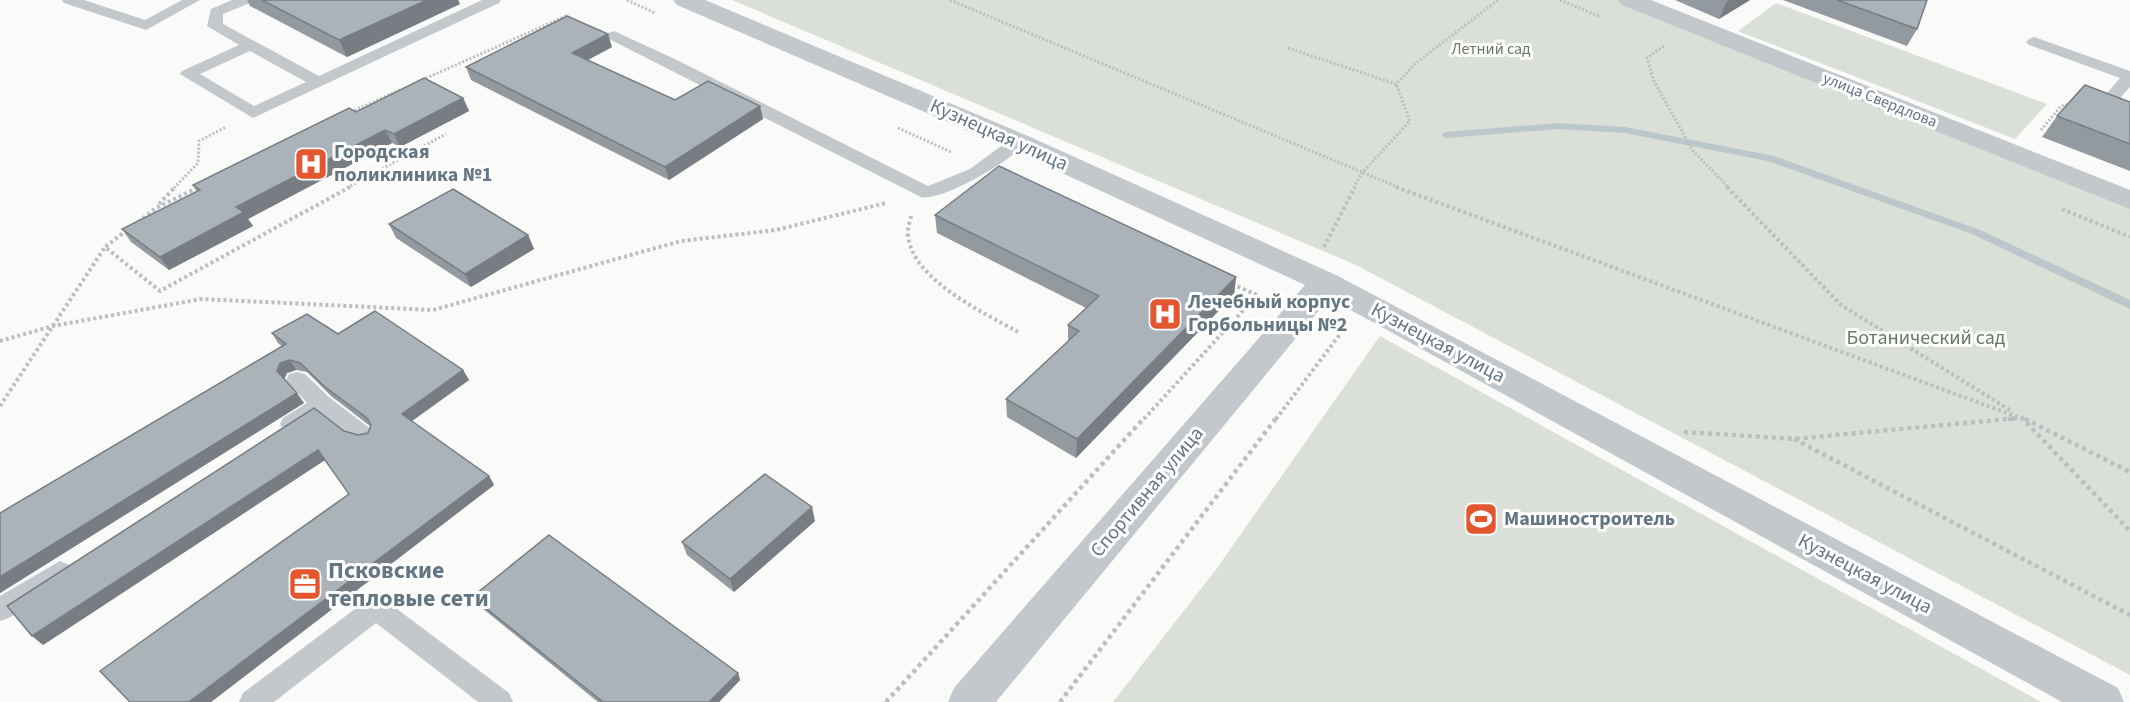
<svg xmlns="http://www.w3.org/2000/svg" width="2130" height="702" viewBox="0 0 2130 702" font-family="'Source Sans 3',sans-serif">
  <rect width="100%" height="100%" fill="#fafaf8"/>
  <g fill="#dadfd7">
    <path d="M 732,0 L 1623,0 L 2130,202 L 2130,675 L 1356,265 Z"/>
    <path d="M 1776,3 L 2047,104 L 2015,139 L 1738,31 Z"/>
    <path d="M 1380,336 L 2041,702 L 1113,702 L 1217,568 Z"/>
  </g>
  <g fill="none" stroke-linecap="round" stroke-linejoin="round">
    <path fill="#bbc7cb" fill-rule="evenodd" d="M 1558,123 L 1625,127 L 1774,156 L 1980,230 L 2130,300 L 2130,309 L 1972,234 L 1768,161 L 1625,133 L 1558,129 L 1446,138 L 1441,135 L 1446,132 Z"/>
    <g stroke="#bbbfc2" stroke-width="3" stroke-dasharray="2 2" stroke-linecap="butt">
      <path d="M 627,0 L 655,13"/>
      <path d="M 950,0 L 1400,188"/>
      <path d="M 1560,0 L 1601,17"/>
      <path d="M 1664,46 L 1647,58 L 1654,81 L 1693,151 L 1729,188"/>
      <path d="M 1288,48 L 1396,84 L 1416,63 L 1498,0"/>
      <path d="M 422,80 L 566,16 L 569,17"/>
      <path d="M 351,112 L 402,89"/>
      <path d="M 898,128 L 951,152"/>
      <path d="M 2041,130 L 2061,106 L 2073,103"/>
      <path d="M 174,188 L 198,163 L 199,141 L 226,127"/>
      <path d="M 196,188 L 199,187"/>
      <path d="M 347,188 L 446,134"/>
      <path d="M 1354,188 L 1361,174 L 1410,121 L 1396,84"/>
    </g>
    <g stroke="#bbbfc2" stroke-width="4" stroke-dasharray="3 3" stroke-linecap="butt">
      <path d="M 1396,187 L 2023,419"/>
      <path d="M 1727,187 L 1841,305 L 2013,412"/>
      <path d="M 159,204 L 175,187"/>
      <path d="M 2062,209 L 2130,237"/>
      <path d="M 911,216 C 910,222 907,229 908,235 C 912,280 983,312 1018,332"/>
      <path d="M 138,222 L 156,208 L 199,187"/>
      <path d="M 127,230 L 105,247 L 160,291 L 350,187"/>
      <path d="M 1324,247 L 1355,187"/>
      <path d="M 0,341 L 53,326 L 201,299 L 433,310 L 681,241 L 776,230 L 886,203"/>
      <path d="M 0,406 L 105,247"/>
      <path d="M 1144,419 L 1257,295 L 1232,284"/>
      <path d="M 1276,419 L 1344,329"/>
      <path d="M 2008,419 L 2018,418"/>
    </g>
    <g stroke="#bbbfc2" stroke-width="4.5" stroke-dasharray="4 4" stroke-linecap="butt">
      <path d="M 2021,417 L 2130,531"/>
      <path d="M 2025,419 L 2130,472"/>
      <path d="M 1684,432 L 1794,439 L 2018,418"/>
      <path d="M 1794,439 L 2130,615"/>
      <path d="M 886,702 L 1145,417"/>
      <path d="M 1060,702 L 1277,417"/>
    </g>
    <g fill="#c3c8cc" fill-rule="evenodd">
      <path d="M 62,0 L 84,0 L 145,20 L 182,0 L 200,0 L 146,30 L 64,3 Z"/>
      <path d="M 232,0 L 252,0 L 250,3 L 223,14 L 223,24 L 319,76 L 482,0 L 501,0 L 499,3 L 253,118 L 180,74 L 182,71 L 239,45 L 207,26 L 211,9 ZM 250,51 L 306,82 L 254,106 L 200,74 Z"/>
      <path d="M 614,31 L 679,61 L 928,186 L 970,169 L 1012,138 L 1024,138 L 1027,142 C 1013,160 942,202 921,197 L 609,39 L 606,36 L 609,33 Z"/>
      <path d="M 2034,37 L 2130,71 L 2130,87 L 2120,98 L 2130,102 L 2130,113 L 2103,103 L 2101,100 L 2120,78 L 2029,45 L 2026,42 L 2029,39 Z"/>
      <path d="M 297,372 L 305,374 L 330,398 L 372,430 L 375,436 L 372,442 C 354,448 335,426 321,415 C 309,423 298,435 283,430 L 280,424 L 283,418 L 307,403 L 286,380 L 289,374 Z"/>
      <path d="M 60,561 L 69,565 L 72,572 L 69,579 L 9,618 L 0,621 L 0,596 Z"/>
      <path d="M 376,597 L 385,600 L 509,693 L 513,702 L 478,702 L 376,623 L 274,702 L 239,702 L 243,693 L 367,600 Z"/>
    </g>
    <g fill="#c3c8cc" fill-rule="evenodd">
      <path d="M 673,0 L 705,0 L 1028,136 L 1336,275 L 2118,688 L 2124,702 L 2062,702 L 1329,298 L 996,702 L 948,702 L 954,688 L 1305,285 L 1008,148 L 677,5 Z"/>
      <path d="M 1618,0 L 1651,0 L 2130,190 L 2130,209 L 1622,5 Z"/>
    </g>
  </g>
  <g fill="#929a9f">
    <path d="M 247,0 L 458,0 L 460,4 L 347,57 L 250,6 Z"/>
    <path d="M 1675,0 L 1750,0 L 1719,19 Z"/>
    <path d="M 1783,0 L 1927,0 L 1917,29 L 1907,46 Z"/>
    <path d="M 612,47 L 587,60 L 675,100 L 760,106 L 763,119 L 669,180 L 471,80 L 466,67 Z"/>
    <path d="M 463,98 L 469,111 L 400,147 L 392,143 L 248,219 L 253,226 L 169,270 L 131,242 L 122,229 L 197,191 L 193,185 L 356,112 Z"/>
    <path d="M 2130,102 L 2130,171 L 2042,137 L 2057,116 Z"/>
    <path d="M 935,215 L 1236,277 L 1234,295 L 1076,458 L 1007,417 L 1006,399 L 1068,341 L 1068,325 L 1086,308 L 937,233 Z"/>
    <path d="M 389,224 L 528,235 L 534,249 L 471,287 L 396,238 Z"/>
    <path d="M 272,333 L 338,334 L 463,370 L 469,380 L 411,421 L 489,476 L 494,485 L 211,702 L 130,702 L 349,494 L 325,460 L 43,645 L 344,431 L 358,435 L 368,433 L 370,426 L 331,396 L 307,372 L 296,370 L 287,373 L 284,379 L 304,403 L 0,593 L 0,513 L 282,346 L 278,343 Z"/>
    <path d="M 815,521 L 734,592 L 687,555 L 682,542 Z"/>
    <path d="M 472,597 L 738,673 L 740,680 L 719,702 L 598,702 L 477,604 Z"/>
  </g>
  <g fill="#777d82">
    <path d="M 427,0 L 458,0 L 460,4 L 347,57 L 339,40 Z"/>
    <path d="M 1730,0 L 1750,0 L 1719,19 L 1726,2 Z"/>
    <path d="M 608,34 L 612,47 L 577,66 L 572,53 Z"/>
    <path d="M 463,98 L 469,111 L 400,147 L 394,134 Z"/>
    <path d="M 760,106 L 763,119 L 669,180 L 665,167 Z"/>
    <path d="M 385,130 L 392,143 L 248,219 L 253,226 L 169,270 L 160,257 L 236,207 Z"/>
    <path d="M 528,235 L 534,249 L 471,287 L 465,274 Z"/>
    <path d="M 1236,277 L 1234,295 L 1076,458 L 1077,439 Z"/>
    <path d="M 290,360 L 296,370 L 287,373 L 284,380 L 277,371 L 280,363 Z"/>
    <path d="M 463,370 L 469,380 L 408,424 L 402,414 Z"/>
    <path d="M 297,393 L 304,403 L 0,593 L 0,577 Z"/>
    <path d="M 318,450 L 325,460 L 43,645 L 32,636 Z"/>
    <path d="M 489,476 L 494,485 L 211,702 L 189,702 Z"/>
    <path d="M 812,507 L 815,521 L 734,592 L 730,579 Z"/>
    <path d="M 738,673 L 740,680 L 719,702 L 709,702 Z"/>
  </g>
  <g fill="#aab3b9" stroke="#777d82" stroke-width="1.5">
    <path d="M 262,0 L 427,0 L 339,40 Z"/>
    <path d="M 1837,0 L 1927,0 L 1917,29 Z"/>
    <path d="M 567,16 L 608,34 L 572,53 L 675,100 L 708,81 L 760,106 L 665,167 L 466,67 Z"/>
    <path d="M 424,78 L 463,98 L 394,134 L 385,130 L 236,207 L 244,212 L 160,257 L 122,229 L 200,190 L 193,185 L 349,108 L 356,112 Z"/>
    <path d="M 2085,85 L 2130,102 L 2130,144 L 2057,116 Z"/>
    <path d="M 999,166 L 1236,277 L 1077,439 L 1006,399 L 1079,331 L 1068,325 L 1099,296 L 935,215 Z"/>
    <path d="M 453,189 L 528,235 L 465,274 L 389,224 Z"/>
    <path d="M 375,311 L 463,370 L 402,414 L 489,476 L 189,702 L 130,702 L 100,671 L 349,494 L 318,450 L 32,636 L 7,606 L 314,408 L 344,431 L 358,435 L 368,433 L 371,425 L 367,418 L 325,387 L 300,363 L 290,360 L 280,363 L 277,371 L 297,393 L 0,577 L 0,513 L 286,344 L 272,333 L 307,314 L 338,334 Z"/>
    <path d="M 765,474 L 812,507 L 730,579 L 682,542 Z"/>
    <path d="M 549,535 L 738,673 L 709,702 L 603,702 L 472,597 Z"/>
  </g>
  <defs>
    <symbol id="hospital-square" viewBox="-11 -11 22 22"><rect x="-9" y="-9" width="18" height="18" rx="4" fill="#e4572e" stroke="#fff"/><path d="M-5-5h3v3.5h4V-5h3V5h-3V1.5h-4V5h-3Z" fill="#fff"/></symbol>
    <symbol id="stadium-square" viewBox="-11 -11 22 22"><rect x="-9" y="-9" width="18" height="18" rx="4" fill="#e4572e" stroke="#fff"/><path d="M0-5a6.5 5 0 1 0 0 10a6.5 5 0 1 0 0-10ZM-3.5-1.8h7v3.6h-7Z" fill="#fff"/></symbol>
    <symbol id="office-square" viewBox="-11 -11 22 22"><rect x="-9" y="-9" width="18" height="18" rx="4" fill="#e4572e" stroke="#fff"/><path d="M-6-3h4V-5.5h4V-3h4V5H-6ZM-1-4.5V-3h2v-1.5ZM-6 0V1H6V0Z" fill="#fff"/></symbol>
  </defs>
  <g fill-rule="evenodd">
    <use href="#hospital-square" x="292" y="145" width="38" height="38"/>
    <use href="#hospital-square" x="1146" y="295" width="38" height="38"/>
    <use href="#stadium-square" x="1462" y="500" width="38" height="38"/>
    <use href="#office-square" x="286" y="565" width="38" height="38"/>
  </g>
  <g text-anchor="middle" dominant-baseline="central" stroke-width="6" stroke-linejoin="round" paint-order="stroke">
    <g font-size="16" fill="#687a64" stroke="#fff">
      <text x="1491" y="49">Летний сад</text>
    </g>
    <g font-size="16" fill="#657683" stroke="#fff">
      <text transform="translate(1880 100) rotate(22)">улица Свердлова</text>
    </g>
    <g font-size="20" fill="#657683" stroke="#fff">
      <text transform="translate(999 135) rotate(24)">Кузнецкая улица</text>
      <text transform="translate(1438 343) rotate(28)">Кузнецкая улица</text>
      <text transform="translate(1147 492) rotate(-50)">Спортивная улица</text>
      <text transform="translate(1865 574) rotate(28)">Кузнецкая улица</text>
    </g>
    <g font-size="20" font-weight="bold" fill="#657683" stroke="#fff" text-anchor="start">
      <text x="334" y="152">Городская<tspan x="334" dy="23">поликлиника №1</tspan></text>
      <text x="1188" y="302">Лечебный корпус<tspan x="1188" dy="23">Горбольницы №2</tspan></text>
      <text x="1504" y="519">Машиностроитель</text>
    </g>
    <g font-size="20" fill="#687a64" stroke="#fff">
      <text x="1926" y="338">Ботанический сад</text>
    </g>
    <g font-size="24" font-weight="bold" fill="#657683" stroke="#fff" text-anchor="start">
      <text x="328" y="570">Псковские<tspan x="328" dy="28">тепловые сети</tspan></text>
    </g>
  </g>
</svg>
